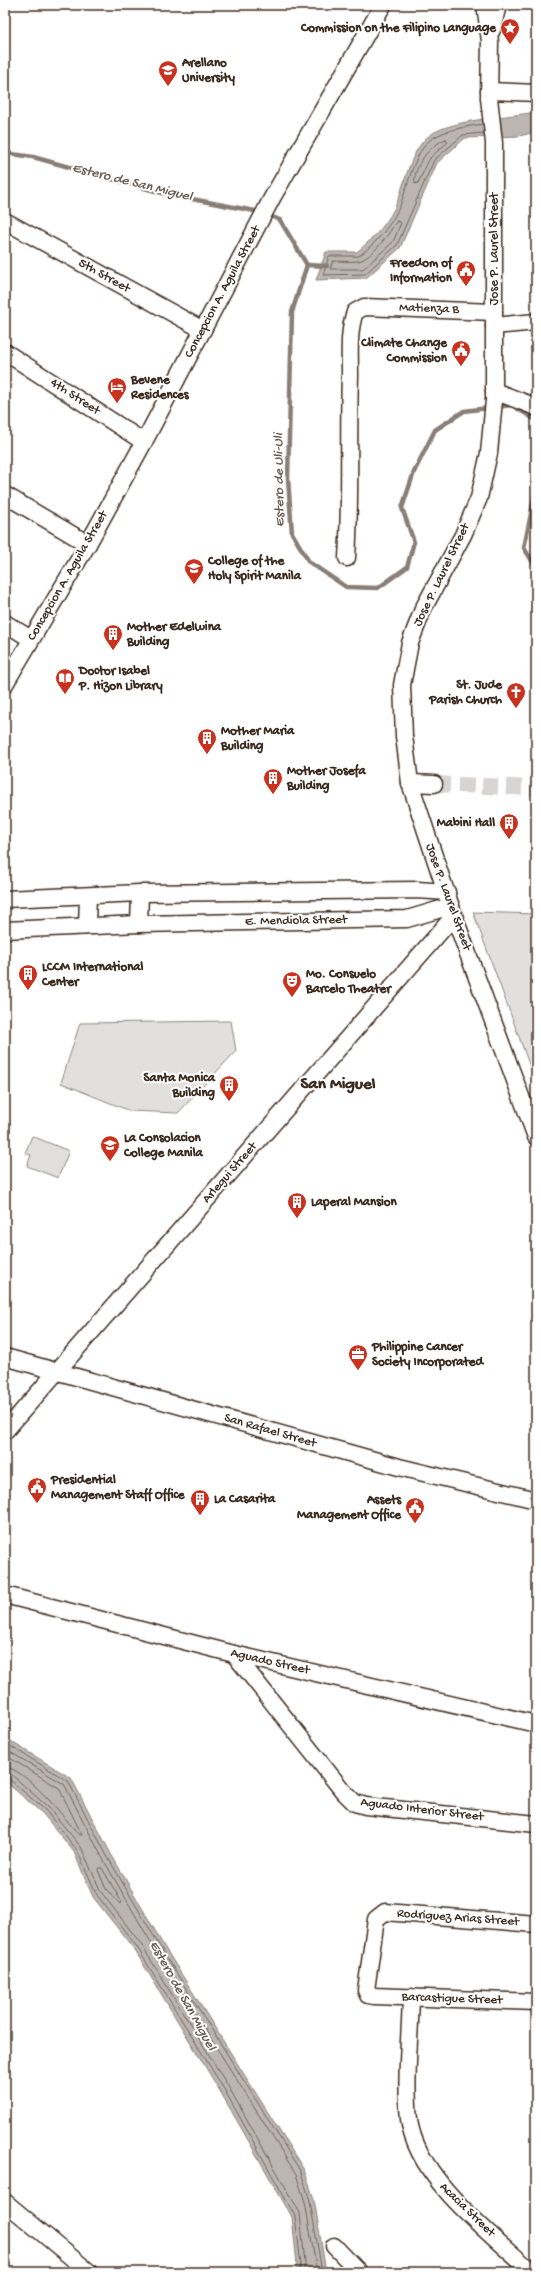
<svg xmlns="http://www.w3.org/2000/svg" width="541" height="2277" viewBox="0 0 541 2277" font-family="'Gochi Hand',sans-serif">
  <rect width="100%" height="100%" fill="#fff"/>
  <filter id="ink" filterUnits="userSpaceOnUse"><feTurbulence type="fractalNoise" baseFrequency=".025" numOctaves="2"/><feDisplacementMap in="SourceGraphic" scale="8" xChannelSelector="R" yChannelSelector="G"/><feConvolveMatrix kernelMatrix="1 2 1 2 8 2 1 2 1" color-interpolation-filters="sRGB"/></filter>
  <g filter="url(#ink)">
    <g fill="#e2e0de" stroke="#8e857e">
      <path d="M 473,912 L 536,914 L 536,1083 Z"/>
      <path d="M 231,1021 L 236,1051 L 178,1113 L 130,1111 L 61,1083 L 80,1023 Z"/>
      <path d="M 32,1136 L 69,1151 L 58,1178 L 27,1166 L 31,1155 L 25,1153 Z"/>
    </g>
    <g fill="#bcb6b3" stroke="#887e77">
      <path d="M 536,109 L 536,132 L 519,136 L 465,138 L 437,163 L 400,248 L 366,278 L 316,280 L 326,252 L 357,252 C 372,239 385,227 394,209 C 405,187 409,150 430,135 C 451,120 504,117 530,113 Z"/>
      <path d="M 5,1738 L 71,1778 L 111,1854 L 165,1948 L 304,2170 L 314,2199 L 326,2272 L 295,2272 L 297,2264 L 292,2217 L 220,2091 L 134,1949 L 93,1897 L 74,1852 L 43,1814 L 5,1781 Z"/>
    </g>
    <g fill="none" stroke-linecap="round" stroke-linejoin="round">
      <g stroke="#6f625a" stroke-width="1">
        <path d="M 483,124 C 466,127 447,129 433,138 C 413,150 408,190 398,210 C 389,228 375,244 359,256 L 329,256 L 323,275 L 365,274 L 397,245 L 434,160 L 463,135 L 484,133"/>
        <path d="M 446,139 L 448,142 L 430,158 L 418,183 L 415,184 C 412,167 431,144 446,139 Z"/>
        <path d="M 397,221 L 401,223 L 393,242 L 363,269 L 330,269 L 333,261 C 341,261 350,262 358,261 C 372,259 390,232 397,221 Z"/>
        <path d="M 5,1743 L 68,1781 L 107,1856 L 162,1950 L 301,2172 L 310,2201 L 322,2272"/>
        <path d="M 5,1749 L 64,1784 L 103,1859 L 157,1953 L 296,2174 L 305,2202 L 317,2272"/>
        <path d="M 5,1755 L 59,1788 L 82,1835 L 79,1835 C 66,1819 25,1768 5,1767"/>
        <path d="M 5,1773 L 12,1775 L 49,1808 L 81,1847 L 101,1892 L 141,1944 L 228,2086 L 300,2213 L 305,2264 L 304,2272"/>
        <path d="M 5,1778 L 9,1779 L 46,1811 L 77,1850 L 97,1895 L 137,1947 L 224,2089 L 295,2216 L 301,2264 L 299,2272"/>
        <path d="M 99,1868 L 102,1868 L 121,1901 L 120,1904 L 106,1889 L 98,1870 Z"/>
      </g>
      <g stroke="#887e77" stroke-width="4.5">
        <path d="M 5,153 L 33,157 L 166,194 L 260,212 L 280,220 L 307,265 L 292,312 L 288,479 L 292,533 L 309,562 L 346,587 L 378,588 L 407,567 L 414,542 L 402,508 L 414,472 L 435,430 L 464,411 L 512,405 L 536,420"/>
        <path d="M 307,265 L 327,266"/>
        <path d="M 536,489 L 524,548 L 536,567"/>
      </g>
      <path stroke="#d8d4d2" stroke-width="16" stroke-dasharray="16 8" stroke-linecap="butt" d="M 434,784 L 536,788"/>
      <defs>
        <g id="minor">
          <path d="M 485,5 L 490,41 L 489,98 L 494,143 L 494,400 L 489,453 L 479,498 L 463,535 L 423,609 L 410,643 L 402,685 L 404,736 L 410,783 L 454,916 L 536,1137"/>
          <path d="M 492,30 L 498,5"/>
          <path d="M 489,91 L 536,93"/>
          <path d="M 5,221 L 203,330"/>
          <path d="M 494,326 L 536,322"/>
          <path d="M 5,352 L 144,442"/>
          <path d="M 494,391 L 536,407"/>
          <path d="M 5,495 L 88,544"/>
          <path d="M 347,558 C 351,497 348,436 350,375 C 350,355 348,331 355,312 L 364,307 L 494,312"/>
          <path d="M 5,623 L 31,639"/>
          <path d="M 5,684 L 88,544 L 144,442 L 272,198 L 383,5"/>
          <path d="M 410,783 L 434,784"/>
          <path d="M 5,899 L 140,893 L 417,890 L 447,892"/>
          <path d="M 139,924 L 140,893"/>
          <path d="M 87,926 L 88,896"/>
          <path d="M 5,930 L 139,924 L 407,919 L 451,906"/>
          <path d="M 5,1357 L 399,1467 L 536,1500"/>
          <path d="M 5,1431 L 454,916"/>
          <path d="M 5,1595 L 234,1654 L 536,1724"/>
          <path d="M 234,1654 L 343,1791 L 355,1803 L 366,1806 L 536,1824"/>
          <path d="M 536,1924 L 385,1912 L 376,1919 L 366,1990 L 368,1995 L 374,1996 L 536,2002"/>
          <path d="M 411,1997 C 410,2037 405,2079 409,2119 C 416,2178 490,2233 532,2272"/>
          <path d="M 5,2202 L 89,2272"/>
          <path d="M 334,2246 L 359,2272"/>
        </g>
      </defs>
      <use href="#minor" stroke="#3b2a1e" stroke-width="19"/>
      <use href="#minor" stroke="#fff" stroke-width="16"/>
    </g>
  </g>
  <defs>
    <symbol id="sight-pin" viewBox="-11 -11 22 30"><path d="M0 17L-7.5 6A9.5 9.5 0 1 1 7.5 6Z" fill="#c8321e" stroke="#fff"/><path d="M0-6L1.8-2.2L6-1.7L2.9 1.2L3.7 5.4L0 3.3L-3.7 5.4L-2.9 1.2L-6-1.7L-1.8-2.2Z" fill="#fff"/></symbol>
    <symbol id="university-pin" viewBox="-11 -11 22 30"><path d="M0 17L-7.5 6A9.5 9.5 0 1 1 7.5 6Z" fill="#c8321e" stroke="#fff"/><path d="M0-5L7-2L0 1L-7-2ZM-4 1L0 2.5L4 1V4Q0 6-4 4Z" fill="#fff"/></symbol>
    <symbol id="civic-pin" viewBox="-11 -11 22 30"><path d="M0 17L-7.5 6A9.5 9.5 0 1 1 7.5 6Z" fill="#c8321e" stroke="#fff"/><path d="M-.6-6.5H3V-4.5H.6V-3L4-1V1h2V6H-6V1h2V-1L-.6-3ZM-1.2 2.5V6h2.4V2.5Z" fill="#fff"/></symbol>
    <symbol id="hotel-pin" viewBox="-11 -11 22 30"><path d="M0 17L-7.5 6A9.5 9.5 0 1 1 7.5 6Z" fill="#c8321e" stroke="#fff"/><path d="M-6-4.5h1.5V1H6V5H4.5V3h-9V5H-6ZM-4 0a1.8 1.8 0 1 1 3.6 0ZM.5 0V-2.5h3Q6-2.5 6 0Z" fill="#fff"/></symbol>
    <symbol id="building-pin" viewBox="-11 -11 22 30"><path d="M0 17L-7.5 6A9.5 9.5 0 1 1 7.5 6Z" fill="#c8321e" stroke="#fff"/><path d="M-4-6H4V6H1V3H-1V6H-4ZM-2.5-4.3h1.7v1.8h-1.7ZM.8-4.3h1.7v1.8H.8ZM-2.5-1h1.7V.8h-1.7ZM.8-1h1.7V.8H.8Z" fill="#fff"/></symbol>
    <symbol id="library-pin" viewBox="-11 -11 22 30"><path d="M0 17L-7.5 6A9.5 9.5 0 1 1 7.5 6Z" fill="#c8321e" stroke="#fff"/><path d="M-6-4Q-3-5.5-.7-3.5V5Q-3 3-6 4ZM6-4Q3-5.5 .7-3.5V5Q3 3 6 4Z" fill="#fff"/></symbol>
    <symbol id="church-pin" viewBox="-11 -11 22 30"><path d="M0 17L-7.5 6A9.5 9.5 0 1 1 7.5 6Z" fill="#c8321e" stroke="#fff"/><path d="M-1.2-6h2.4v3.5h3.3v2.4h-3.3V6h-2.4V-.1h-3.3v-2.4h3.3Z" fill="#fff"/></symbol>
    <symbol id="theatre-pin" viewBox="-11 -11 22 30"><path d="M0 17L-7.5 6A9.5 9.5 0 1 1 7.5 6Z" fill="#c8321e" stroke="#fff"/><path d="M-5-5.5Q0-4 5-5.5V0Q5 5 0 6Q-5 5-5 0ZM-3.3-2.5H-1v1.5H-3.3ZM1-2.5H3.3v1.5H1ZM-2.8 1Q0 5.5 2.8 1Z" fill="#fff"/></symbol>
    <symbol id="office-pin" viewBox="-11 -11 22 30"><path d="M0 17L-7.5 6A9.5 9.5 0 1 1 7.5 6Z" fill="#c8321e" stroke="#fff"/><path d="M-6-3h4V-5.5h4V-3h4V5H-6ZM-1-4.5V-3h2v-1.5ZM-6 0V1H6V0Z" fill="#fff"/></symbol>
  </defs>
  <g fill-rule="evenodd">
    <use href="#sight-pin" x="499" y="17" width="22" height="30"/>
    <use href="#university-pin" x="157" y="59" width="22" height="30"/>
    <use href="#civic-pin" x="455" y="259" width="22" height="30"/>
    <use href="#civic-pin" x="450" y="339" width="22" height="30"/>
    <use href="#hotel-pin" x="106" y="376" width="22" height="30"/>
    <use href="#university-pin" x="183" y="557" width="22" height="30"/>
    <use href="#building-pin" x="102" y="623" width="22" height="30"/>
    <use href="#library-pin" x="54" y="667" width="22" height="30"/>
    <use href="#church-pin" x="505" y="681" width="22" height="30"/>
    <use href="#building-pin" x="196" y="727" width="22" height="30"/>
    <use href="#building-pin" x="262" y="767" width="22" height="30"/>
    <use href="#building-pin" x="498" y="812" width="22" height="30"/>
    <use href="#building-pin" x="17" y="963" width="22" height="30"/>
    <use href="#theatre-pin" x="281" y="970" width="22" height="30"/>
    <use href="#building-pin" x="218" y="1074" width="22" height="30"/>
    <use href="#university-pin" x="99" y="1134" width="22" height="30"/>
    <use href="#building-pin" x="286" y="1191" width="22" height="30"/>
    <use href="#office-pin" x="347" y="1343" width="22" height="30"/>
    <use href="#civic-pin" x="26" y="1476" width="22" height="30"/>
    <use href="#building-pin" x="189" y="1488" width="22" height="30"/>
    <use href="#civic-pin" x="404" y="1496" width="22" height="30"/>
  </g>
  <g text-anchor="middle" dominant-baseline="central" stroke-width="4" stroke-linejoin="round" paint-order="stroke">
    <g font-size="13" font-weight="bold" fill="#3b2a1e" stroke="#fff" text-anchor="start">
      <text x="496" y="28" text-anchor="end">Commission on the Filipino Language</text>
      <text x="182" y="63">Arellano<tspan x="182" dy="15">University</tspan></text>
      <text x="452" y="263" text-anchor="end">Freedom of<tspan x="452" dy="15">Information</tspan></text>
      <text x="447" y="343" text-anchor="end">Climate Change<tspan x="447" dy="15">Commission</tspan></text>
      <text x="131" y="380">Bevene<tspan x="131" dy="15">Residences</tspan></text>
      <text x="208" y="561">College of the<tspan x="208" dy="15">Holy Spirit Manila</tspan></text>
      <text x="127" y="627">Mother Edelwina<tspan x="127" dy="15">Building</tspan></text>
      <text x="79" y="671">Doctor Isabel<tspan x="79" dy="15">P. Hizon Library</tspan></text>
      <text x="502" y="685" text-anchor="end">St. Jude<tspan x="502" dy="15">Parish Church</tspan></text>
      <text x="221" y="731">Mother Maria<tspan x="221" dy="15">Building</tspan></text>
      <text x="287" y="771">Mother Josefa<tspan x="287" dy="15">Building</tspan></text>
      <text x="495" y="823" text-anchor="end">Mabini Hall</text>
      <text x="42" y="967">LCCM International<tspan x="42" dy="15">Center</tspan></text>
      <text x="306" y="974">Mo. Consuelo<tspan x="306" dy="15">Barcelo Theater</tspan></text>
      <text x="215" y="1078" text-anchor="end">Santa Monica<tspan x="215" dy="15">Building</tspan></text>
      <text x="124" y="1138">La Consolacion<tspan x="124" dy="15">College Manila</tspan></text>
      <text x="311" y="1202">Laperal Mansion</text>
      <text x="372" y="1347">Philippine Cancer<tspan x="372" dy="15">Society Incorporated</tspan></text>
      <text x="51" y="1480">Presidential<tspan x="51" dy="15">Management Staff Office</tspan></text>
      <text x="214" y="1499">La Casarita</text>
      <text x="401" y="1500" text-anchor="end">Assets<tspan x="401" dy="15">Management Office</tspan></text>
    </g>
    <g font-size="13" fill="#3b2a1e" stroke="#fff">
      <text transform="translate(494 249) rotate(-90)">Jose P. Laurel Street</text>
      <text transform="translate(104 276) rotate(29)">5th Street</text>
      <text transform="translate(223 292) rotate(-62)">Concepcion A. Aguila Street</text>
      <text transform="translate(429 309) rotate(2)">Matienza B</text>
      <text transform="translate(75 397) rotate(33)">4th Street</text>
      <text transform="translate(442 575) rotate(-64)">Jose P. Laurel Street</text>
      <text transform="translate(68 576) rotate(-60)">Concepcion A. Aguila Street</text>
      <text transform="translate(448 897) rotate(70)">Jose P. Laurel Street</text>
      <text transform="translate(296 921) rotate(-1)">E. Mendiola Street</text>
      <text transform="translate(230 1173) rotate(-49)">Arlegui Street</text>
      <text transform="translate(270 1431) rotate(16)">San Rafael Street</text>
      <text transform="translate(270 1662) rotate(13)">Aguado Street</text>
      <text transform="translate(422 1810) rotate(7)">Aguado Interior Street</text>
      <text transform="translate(458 1918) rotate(4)">Rodriguez Arias Street</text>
      <text transform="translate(452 1999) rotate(2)">Barcastigue Street</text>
      <text transform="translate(467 2210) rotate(44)">Acacia Street</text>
    </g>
    <g font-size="14" font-style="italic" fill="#685b52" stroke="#fff">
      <text transform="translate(132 183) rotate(14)">Estero de San Miguel</text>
      <text transform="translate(280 480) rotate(-91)">Estero de Uli-Uli</text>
      <text transform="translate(182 1996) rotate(61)">Estero de San Miguel</text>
    </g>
    <g font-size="17" font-weight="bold" fill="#3b2a1e" stroke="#fff">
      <text x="338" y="1085">San Miguel</text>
    </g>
  </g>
  <rect width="541" height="2277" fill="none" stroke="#fff" stroke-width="20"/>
  <rect x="10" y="10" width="521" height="2257" fill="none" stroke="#3b2a1e" stroke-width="1.5" filter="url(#ink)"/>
</svg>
